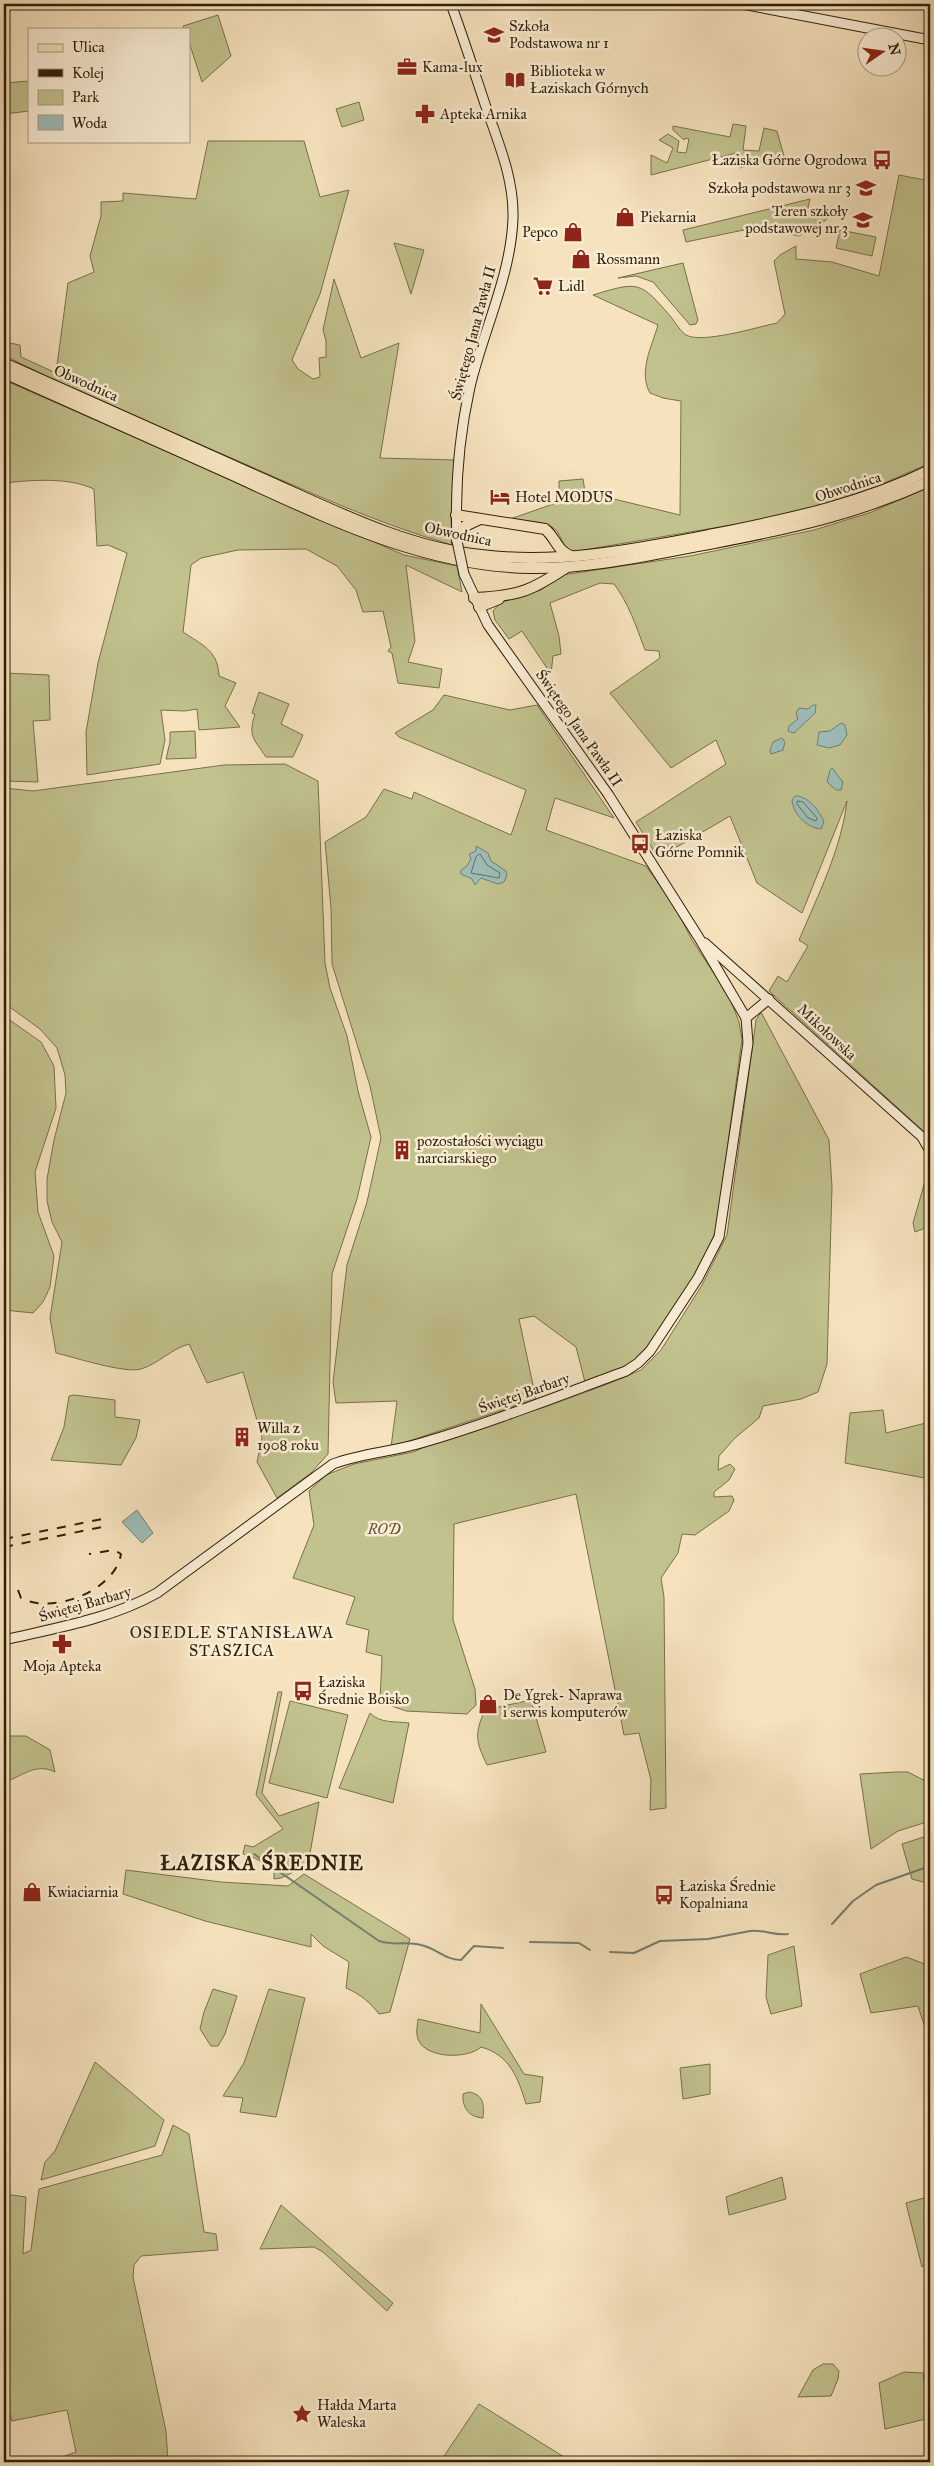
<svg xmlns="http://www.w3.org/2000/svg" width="934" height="2466" viewBox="0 0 934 2466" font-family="'IM FELL Great Primer',serif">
  <rect width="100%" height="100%" fill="#f6e3be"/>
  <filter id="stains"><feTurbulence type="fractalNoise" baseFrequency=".004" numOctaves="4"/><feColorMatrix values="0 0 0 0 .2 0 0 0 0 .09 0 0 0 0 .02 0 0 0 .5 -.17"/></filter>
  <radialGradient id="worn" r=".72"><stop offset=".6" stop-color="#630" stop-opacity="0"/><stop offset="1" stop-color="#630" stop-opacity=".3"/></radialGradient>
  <g fill="#c1c28e" stroke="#79704a">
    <path d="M 218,15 L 231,56 L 202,82 L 189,42 L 189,29 L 184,29 L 183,26 Z"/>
    <path d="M 29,81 L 29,111 L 4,114 L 4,83 Z"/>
    <path d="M 359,102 L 364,120 L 342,127 L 336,109 Z"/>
    <path d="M 733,124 L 746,126 L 743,150 L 759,151 L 764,128 L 777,131 L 784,156 L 740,168 L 736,153 L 651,175 L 651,155 L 667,163 L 673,148 L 659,140 L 668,134 L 679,141 L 677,152 L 686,153 L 689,139 L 685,138 L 684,140 L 673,130 L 673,126 L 730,137 Z"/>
    <path d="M 208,141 L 304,141 L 320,197 L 349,190 L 320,294 L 292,360 L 298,369 L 313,379 L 320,377 L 319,358 L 326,357 L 326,341 L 323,330 L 334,279 L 361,358 L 399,343 L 380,458 L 455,460 L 451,518 L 452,545 C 372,522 298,487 222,454 C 149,422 75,392 4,355 L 4,342 L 20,345 L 21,357 L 56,373 L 68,283 L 94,272 L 90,256 L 101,216 L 101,202 L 123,201 L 123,193 L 196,199 Z"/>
    <path d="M 899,175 L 930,181 L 930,463 L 839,503 L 767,519 L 572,552 C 559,542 563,538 556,530 C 547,521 522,521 510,519 L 559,502 L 559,481 L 583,479 L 585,492 L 680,515 L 681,401 L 663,398 L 650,393 C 638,372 652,346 658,325 L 593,295 C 639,281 640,281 671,317 C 675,322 681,332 686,335 C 702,344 758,327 777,323 L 785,314 L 774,261 L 780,255 L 796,246 L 796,259 L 832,262 L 879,276 Z"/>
    <path d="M 810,199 L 807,212 L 828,215 L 829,210 L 832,210 L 826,220 L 799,236 L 764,229 L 761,231 L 758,227 L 686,242 L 683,230 Z"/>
    <path d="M 840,230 L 876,237 L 872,256 L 836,248 Z"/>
    <path d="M 394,243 L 424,250 L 411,294 Z"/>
    <path d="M 683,263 L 698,320 L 696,324 L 690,325 L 653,282 L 636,276 L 618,278 Z"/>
    <path d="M 4,380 L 404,555 L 457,566 L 462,592 L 406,565 L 415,641 L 408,662 L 442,669 L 439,688 L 398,683 L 392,653 L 388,651 L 391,647 L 383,611 L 363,612 L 356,590 L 337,566 L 306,549 L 238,550 L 201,558 L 191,565 L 183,632 C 202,645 218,650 219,676 L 236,683 L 225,706 L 240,727 L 199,730 L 197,709 L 185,711 L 161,710 L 165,740 L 160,764 L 87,775 L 86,732 L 98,663 L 127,553 L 108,545 L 97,546 L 94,489 C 68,477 32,480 4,483 Z"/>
    <path d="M 930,486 L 930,1137 L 769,991 L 778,976 L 787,982 L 808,946 L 799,940 C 818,895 841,850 847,801 L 802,913 L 757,883 L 730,816 L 658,858 L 636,822 L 726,764 L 716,740 L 671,768 L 610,693 L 660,658 L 659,651 L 645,650 C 636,626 629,604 614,584 L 600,583 L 550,603 L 559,636 L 561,654 L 553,656 L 551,674 L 522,631 L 509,639 L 495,620 L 493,611 L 502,601 L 541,590 L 562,575 L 690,556 L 814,530 L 872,512 Z"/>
    <path d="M 4,673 L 49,675 L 50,720 L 33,721 L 38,782 L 4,781 Z"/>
    <path d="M 259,692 L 289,704 L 281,724 L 303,735 L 293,757 L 266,757 C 253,738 248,736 255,714 L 252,713 Z"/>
    <path d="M 444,695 L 510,710 L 537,705 L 614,818 L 555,798 L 546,830 L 646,866 L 675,907 L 692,940 L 729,996 L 739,1022 L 742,1039 L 716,1231 L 694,1280 L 651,1343 L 634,1363 L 585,1382 L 576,1347 L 534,1316 L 519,1319 L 536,1399 L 391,1447 L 397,1401 L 336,1403 L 333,1382 L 347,1265 L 367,1202 L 381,1138 L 370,1086 L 332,964 L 331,908 L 325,842 L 366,817 L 384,789 L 412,799 L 414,792 L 511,835 L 526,790 L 399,737 L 395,733 L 433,710 Z"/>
    <path d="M 195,731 L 196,758 L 166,759 L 170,742 L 170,732 Z"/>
    <path d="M 285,764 L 318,781 L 325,963 L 330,988 L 347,1036 L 358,1091 L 371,1137 L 357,1199 L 332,1274 L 328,1454 L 311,1473 L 277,1498 L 257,1462 L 262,1438 L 243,1372 L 207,1383 L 189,1344 C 171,1349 158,1364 141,1369 C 126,1374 73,1357 56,1353 L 50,1318 L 62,1242 L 52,1222 L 47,1201 L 47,1179 L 54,1140 L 66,1093 L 65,1075 L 57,1048 L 40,1029 L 4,1003 L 4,788 L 33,791 L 224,765 Z"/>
    <path d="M 761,1012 L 829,1140 L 832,1187 L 827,1364 L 818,1392 L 801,1399 L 763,1406 L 759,1418 L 735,1438 L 719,1456 L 718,1470 L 730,1464 L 735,1469 L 729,1480 L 714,1492 L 714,1497 L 732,1496 L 734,1500 L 729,1511 L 695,1535 L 682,1534 L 678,1553 L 661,1578 L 664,1597 L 666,1808 L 650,1810 L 651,1780 L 639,1733 L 624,1735 L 576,1494 L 454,1524 L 453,1620 L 475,1689 L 476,1705 L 467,1714 L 406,1711 L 380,1702 L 382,1656 L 366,1652 L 369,1630 L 346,1624 L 355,1597 L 293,1578 L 314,1525 L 309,1491 L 326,1475 L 354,1464 L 413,1452 L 446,1438 L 548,1406 L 610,1383 L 641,1370 L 661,1350 L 702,1285 L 727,1235 L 753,1043 L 756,1020 Z"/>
    <path d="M 4,1016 L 41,1042 L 54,1066 L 56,1108 L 35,1172 L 38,1212 L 54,1256 L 50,1287 L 43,1302 L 33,1313 L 4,1310 Z"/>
    <path d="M 930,1164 L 930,1220 L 923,1229 L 915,1232 L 913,1223 Z"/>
    <path d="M 74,1395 L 115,1400 L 115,1417 L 140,1420 L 136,1438 L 121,1465 L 51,1460 L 64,1427 L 69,1396 Z"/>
    <path d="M 883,1410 L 886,1433 L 930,1422 L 930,1479 L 845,1463 L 850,1413 Z"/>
    <path d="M 278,1692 L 282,1692 L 262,1793 L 279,1816 L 319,1802 L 308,1865 L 281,1878 L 274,1879 L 274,1870 C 266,1864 253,1856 243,1854 L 245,1845 L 253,1847 L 283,1829 L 256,1795 Z"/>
    <path d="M 531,1700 L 546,1752 L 487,1765 C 476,1742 474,1734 485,1710 Z"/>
    <path d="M 290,1701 L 348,1715 L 327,1798 L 269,1783 Z"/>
    <path d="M 370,1713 C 381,1724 395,1721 409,1723 L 393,1803 L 339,1788 Z"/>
    <path d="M 4,1736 L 26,1736 L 50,1750 L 55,1772 C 37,1763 25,1774 8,1781 L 4,1780 Z"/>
    <path d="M 896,1772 L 908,1772 L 927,1782 L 930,1779 L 930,1821 L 898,1831 L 871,1849 L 860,1774 Z"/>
    <path d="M 930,1835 L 930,1884 L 912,1879 L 902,1844 Z"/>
    <path d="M 126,1870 L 221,1882 L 288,1886 L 304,1874 L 410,1939 L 390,2012 L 379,2014 C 370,2002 360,1994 346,1988 L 349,1962 L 323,1946 L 311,1934 L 311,1947 L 205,1921 L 123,1894 Z"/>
    <path d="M 794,1946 L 802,2006 L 771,2014 L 766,1997 L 768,1955 Z"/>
    <path d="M 906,1957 L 930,1966 L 930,2043 L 918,2006 L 871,2013 L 860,1974 Z"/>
    <path d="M 213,1989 L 237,1996 L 225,2034 L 218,2046 L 211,2046 L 200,2029 L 204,2012 Z"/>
    <path d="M 269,1989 L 305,1998 L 276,2117 L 240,2112 L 243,2098 L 223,2096 L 244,2063 Z"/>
    <path d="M 481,2004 L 524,2074 L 543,2077 L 540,2102 L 526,2104 C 518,2078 510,2055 481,2047 C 467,2060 420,2059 417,2035 C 416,2030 418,2023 418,2019 L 480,2033 Z"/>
    <path d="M 95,2062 L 164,2120 L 155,2146 L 41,2180 L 45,2162 L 55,2151 Z"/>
    <path d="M 710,2064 L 710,2094 L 683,2099 L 680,2068 Z"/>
    <path d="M 469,2092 C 484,2095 484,2104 483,2118 C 469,2117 462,2108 463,2094 Z"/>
    <path d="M 173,2125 L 189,2134 L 204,2232 L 216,2234 L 218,2250 L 141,2256 L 134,2265 L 133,2277 L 166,2431 L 168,2462 L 48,2462 L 76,2452 L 67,2410 L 12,2421 L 4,2395 L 4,2194 L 26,2197 L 23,2254 L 31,2250 L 39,2189 L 162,2155 Z"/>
    <path d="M 782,2177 L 786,2199 L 729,2215 L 726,2197 Z"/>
    <path d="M 924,2198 L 930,2228 L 930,2260 L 922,2267 L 906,2203 Z"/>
    <path d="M 281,2205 L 393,2303 L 387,2311 L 323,2252 L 314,2247 L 260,2249 Z"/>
    <path d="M 823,2364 L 833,2364 L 839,2371 L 838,2379 L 831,2396 L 798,2397 L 813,2370 Z"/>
    <path d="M 904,2372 L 923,2373 L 930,2418 L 885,2429 L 879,2383 Z"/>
    <path d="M 479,2404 L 572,2462 L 440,2462 Z"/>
  </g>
  <g fill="#9ebdb8" stroke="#727e71">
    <path d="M 813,705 L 816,705 L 815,713 L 794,733 L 788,731 L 789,726 L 798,719 L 796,713 L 799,708 L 808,709 Z"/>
    <path d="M 841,723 L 845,725 L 847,735 L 840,745 L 829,748 L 817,745 L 819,732 L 830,731 Z"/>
    <path d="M 782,738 L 785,742 L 783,750 L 771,754 L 770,750 L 773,742 Z"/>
    <path d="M 832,768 L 843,782 L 841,790 L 836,790 L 827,782 L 830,770 Z"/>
    <path d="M 795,796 C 807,795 820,811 824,822 L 821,829 C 807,828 793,814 792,800 Z"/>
    <path d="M 476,846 L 488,853 L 491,861 L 506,871 L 507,875 L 504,882 L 498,884 L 481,878 L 475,885 L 472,879 L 461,874 L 461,870 L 467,866 L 471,859 L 469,854 L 476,851 Z"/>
    <path d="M 137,1510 L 153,1533 L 142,1543 L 122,1522 Z"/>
  </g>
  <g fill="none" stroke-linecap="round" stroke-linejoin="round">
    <g stroke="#686e60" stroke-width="1">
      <path d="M 798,801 L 803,802 L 817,818 L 816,821 L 808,818 L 797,804 Z"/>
      <path d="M 480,854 L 487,865 L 500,873 L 499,878 L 471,873 L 476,857 Z"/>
    </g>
    <g stroke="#727e71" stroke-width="2">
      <path d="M 930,1799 L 928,1803 L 930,1812"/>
      <path d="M 254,1854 L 379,1941 C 393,1946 407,1941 421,1945 C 436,1948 445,1960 461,1960 L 474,1946 L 503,1948"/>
      <path d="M 832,1924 L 853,1901 L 876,1885 L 930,1866"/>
      <path d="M 530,1942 L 579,1943 L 590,1950"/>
      <path d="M 610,1952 L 634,1953 L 660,1941 L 708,1939 L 750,1931 C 763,1929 774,1936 788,1934"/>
    </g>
    <defs>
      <g id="secondary">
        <path d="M 451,4 C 463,37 474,71 485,104 C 498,142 514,178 513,218 C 511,276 483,331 470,387 C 459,436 455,491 457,541"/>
        <path d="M 742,4 L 930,40"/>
        <path d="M 705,943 L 922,1137 L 930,1151"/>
        <path d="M 746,1018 L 769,999"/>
        <path d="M 4,1640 C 55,1628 111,1619 157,1593 L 333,1464 C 361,1453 392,1452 421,1443 C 490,1423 558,1396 626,1371 L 638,1363 L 650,1351 L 698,1278 L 719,1237 L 748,1043 L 746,1018 L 699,938 L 608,794 L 488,625 L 464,574"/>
      </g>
      <g id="primary">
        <path d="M 4,363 C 89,401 174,439 259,477 C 330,508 403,547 481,555 C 561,565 641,548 719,533 C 793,518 863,503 930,470"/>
        <path d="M 4,373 C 79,407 153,439 228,473 C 325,517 421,566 530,568 C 592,569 654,554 714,543 C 793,528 857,514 930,481"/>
        <path d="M 456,515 L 545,529 C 556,538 557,551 571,556"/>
        <path d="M 457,541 L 465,526 L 478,520"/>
        <path d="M 474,598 C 519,596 531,591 567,567"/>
        <path d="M 479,607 L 499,599"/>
      </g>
    </defs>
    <use href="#secondary" stroke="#311f07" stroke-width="11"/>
    <use href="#primary" stroke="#311f07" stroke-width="12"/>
    <use href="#secondary" stroke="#f9edd5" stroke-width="9"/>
    <use href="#primary" stroke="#f6e3be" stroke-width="10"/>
    <g stroke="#311f07" stroke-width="2" stroke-dasharray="9 9" stroke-linecap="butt">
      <path d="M 4,1539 L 107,1518"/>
      <path d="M 4,1547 L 107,1526"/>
      <path d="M 4,1579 L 5,1579"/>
      <path d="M 18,1590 L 21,1598 C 52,1615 115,1591 121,1554 L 114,1550 L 89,1554"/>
    </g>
    <defs>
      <path id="secondary-bridge" d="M 457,541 L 464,574"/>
    </defs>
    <use href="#secondary-bridge" stroke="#311f07" stroke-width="11" stroke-linecap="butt"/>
    <use href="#secondary-bridge" stroke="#f9edd5" stroke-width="9"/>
  </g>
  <defs>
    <symbol id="school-bare" viewBox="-9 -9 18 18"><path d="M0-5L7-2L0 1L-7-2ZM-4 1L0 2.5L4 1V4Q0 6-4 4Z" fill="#8f2418" stroke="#f9edd5" stroke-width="2.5" paint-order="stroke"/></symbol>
    <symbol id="office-bare" viewBox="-9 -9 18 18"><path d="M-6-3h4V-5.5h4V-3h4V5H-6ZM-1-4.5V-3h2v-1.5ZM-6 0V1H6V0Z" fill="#8f2418" stroke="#f9edd5" stroke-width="2.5" paint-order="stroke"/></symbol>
    <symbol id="library-bare" viewBox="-9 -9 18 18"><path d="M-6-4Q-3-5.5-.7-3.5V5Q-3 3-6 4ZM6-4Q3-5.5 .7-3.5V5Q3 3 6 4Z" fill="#8f2418" stroke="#f9edd5" stroke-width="2.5" paint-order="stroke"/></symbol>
    <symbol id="pharmacy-bare" viewBox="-9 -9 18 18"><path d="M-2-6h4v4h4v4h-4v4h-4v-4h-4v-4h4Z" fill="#8f2418" stroke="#f9edd5" stroke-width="2.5" paint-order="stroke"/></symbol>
    <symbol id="bus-bare" viewBox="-9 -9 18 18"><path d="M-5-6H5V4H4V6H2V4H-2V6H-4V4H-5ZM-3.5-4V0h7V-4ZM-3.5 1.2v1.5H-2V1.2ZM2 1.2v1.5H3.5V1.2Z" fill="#8f2418" stroke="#f9edd5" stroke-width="2.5" paint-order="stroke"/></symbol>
    <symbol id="shop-bare" viewBox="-9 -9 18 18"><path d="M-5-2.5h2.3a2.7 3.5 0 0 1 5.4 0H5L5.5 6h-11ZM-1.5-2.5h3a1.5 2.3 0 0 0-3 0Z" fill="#8f2418" stroke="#f9edd5" stroke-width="2.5" paint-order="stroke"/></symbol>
    <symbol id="supermarket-bare" viewBox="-9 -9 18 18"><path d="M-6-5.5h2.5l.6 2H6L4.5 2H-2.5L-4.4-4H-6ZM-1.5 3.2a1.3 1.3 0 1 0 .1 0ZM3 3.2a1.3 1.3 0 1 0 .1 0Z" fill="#8f2418" stroke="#f9edd5" stroke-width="2.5" paint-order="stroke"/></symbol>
    <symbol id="hotel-bare" viewBox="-9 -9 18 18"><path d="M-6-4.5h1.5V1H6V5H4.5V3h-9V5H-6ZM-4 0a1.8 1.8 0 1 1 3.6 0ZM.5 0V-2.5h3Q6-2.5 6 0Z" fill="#8f2418" stroke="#f9edd5" stroke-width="2.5" paint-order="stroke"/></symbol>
    <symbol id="building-bare" viewBox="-9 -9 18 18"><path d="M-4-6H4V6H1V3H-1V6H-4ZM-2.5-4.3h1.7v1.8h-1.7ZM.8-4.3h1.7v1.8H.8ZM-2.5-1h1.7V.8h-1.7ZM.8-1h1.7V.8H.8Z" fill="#8f2418" stroke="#f9edd5" stroke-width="2.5" paint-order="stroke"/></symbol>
    <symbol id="sight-bare" viewBox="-9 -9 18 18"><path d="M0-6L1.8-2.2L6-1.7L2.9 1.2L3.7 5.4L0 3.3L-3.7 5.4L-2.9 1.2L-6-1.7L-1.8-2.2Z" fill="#8f2418" stroke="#f9edd5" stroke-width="2.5" paint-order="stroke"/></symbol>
  </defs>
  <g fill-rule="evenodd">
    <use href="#school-bare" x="480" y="21" width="28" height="28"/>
    <use href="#office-bare" x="393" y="53" width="28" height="28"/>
    <use href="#library-bare" x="501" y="66" width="28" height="28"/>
    <use href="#pharmacy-bare" x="411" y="100" width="28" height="28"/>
    <use href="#bus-bare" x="868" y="146" width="28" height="28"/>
    <use href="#school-bare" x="852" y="174" width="28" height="28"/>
    <use href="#shop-bare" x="611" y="203" width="28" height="28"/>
    <use href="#school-bare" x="849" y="206" width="28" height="28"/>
    <use href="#shop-bare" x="559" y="218" width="28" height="28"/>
    <use href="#shop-bare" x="567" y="245" width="28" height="28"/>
    <use href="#supermarket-bare" x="529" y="272" width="28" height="28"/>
    <use href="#hotel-bare" x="486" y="483" width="28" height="28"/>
    <use href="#bus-bare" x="626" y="830" width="28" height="28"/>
    <use href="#building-bare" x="388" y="1136" width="28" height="28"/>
    <use href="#building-bare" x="228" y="1423" width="28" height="28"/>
    <use href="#pharmacy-bare" x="48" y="1630" width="28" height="28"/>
    <use href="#bus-bare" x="289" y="1677" width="28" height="28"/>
    <use href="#shop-bare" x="474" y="1690" width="28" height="28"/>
    <use href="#shop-bare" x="18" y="1878" width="28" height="28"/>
    <use href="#bus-bare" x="650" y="1881" width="28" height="28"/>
    <use href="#sight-bare" x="288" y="2400" width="28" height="28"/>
  </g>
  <g text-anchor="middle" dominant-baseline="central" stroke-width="5" stroke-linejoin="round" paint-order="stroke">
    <g font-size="15" fill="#311f07" stroke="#f9edd5" text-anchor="start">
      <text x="509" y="26">Szkoła<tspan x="509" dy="17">Podstawowa nr 1</tspan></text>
      <text x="422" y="67">Kama-lux</text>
      <text x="530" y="71">Biblioteka w<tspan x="530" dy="17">Łaziskach Górnych</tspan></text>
      <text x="440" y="114">Apteka Arnika</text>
      <text x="867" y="160" text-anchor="end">Łaziska Górne Ogrodowa</text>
      <text x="851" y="188" text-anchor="end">Szkoła podstawowa nr 3</text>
      <text x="848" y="211" text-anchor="end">Teren szkoły<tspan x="848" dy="17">podstawowej nr 3</tspan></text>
      <text x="640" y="217">Piekarnia</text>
      <text x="558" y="232" text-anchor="end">Pepco</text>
      <text x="596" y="259">Rossmann</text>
      <text x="558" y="286">Lidl</text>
      <text x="515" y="497">Hotel MODUS</text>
      <text x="655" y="835">Łaziska<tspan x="655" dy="17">Górne Pomnik</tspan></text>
      <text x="417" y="1141">pozostałości wyciągu<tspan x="417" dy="17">narciarskiego</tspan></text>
      <text x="257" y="1428">Willa z<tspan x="257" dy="17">1908 roku</tspan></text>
      <text x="62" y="1666" text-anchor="middle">Moja Apteka</text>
      <text x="318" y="1682">Łaziska<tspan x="318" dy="17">Średnie Boisko</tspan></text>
      <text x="503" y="1695">De Ygrek- Naprawa<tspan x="503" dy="17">i serwis komputerów</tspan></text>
      <text x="679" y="1886">Łaziska Średnie<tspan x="679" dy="17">Kopalniana</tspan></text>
      <text x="47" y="1892">Kwiaciarnia</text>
      <text x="317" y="2405">Hałda Marta<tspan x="317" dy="17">Waleska</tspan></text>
    </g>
    <g font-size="15" fill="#311f07" stroke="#f9edd5">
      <text transform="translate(473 333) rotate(-75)">Świętego Jana Pawła II</text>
      <text transform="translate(86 383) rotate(24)">Obwodnica</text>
      <text transform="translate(848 487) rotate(-18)">Obwodnica</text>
      <text transform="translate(458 534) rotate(12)">Obwodnica</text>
      <text transform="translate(579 728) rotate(55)">Świętego Jana Pawła II</text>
      <text transform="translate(827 1032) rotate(43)">Mikołowska</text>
      <text transform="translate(524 1393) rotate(-19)">Świętej Barbary</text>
      <text transform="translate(85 1604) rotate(-16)">Świętej Barbary</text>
    </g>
    <g font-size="15" font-style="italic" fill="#5c5030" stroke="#f9edd5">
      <text x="384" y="1529">ROD</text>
    </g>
    <g font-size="16" letter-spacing="1" fill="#311f07" stroke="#f9edd5">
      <text x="232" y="1632">OSIEDLE STANISŁAWA<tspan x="232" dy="18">STASZICA</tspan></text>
    </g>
    <g font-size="20" font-weight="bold" letter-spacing="1" fill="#311f07" stroke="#f9edd5">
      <text x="262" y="1863">ŁAZISKA ŚREDNIE</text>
    </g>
  </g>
  <rect width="934" height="2466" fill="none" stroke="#f6e3be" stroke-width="20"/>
  <rect x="5" y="5" width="924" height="2456" fill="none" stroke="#311f07" stroke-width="2.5"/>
  <rect x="10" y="10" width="914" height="2446" fill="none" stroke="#311f07"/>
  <rect x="28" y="28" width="162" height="115" fill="#f9edd5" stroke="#a99b83"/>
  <rect x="38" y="44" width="25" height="8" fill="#f6e3be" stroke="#a99b83"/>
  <text x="72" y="52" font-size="15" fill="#311f07">Ulica</text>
  <rect x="38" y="69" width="25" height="8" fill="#311f07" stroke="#a99b83"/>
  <text x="72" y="78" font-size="15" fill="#311f07">Kolej</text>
  <rect x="38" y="90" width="25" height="15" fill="#c1c28e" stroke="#a99b83"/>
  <text x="72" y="102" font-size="15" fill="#311f07">Park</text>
  <rect x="38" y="115" width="25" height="15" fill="#9ebdb8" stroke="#a99b83"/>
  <text x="72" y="128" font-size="15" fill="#311f07">Woda</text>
  <g transform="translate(882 52) rotate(77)"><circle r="24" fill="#f9edd5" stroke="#a99b83"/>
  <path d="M0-4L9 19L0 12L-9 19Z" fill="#8f2418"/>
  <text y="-8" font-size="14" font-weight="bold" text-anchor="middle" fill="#311f07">N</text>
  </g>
  <rect width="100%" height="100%" filter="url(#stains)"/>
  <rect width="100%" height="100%" fill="url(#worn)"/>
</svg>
